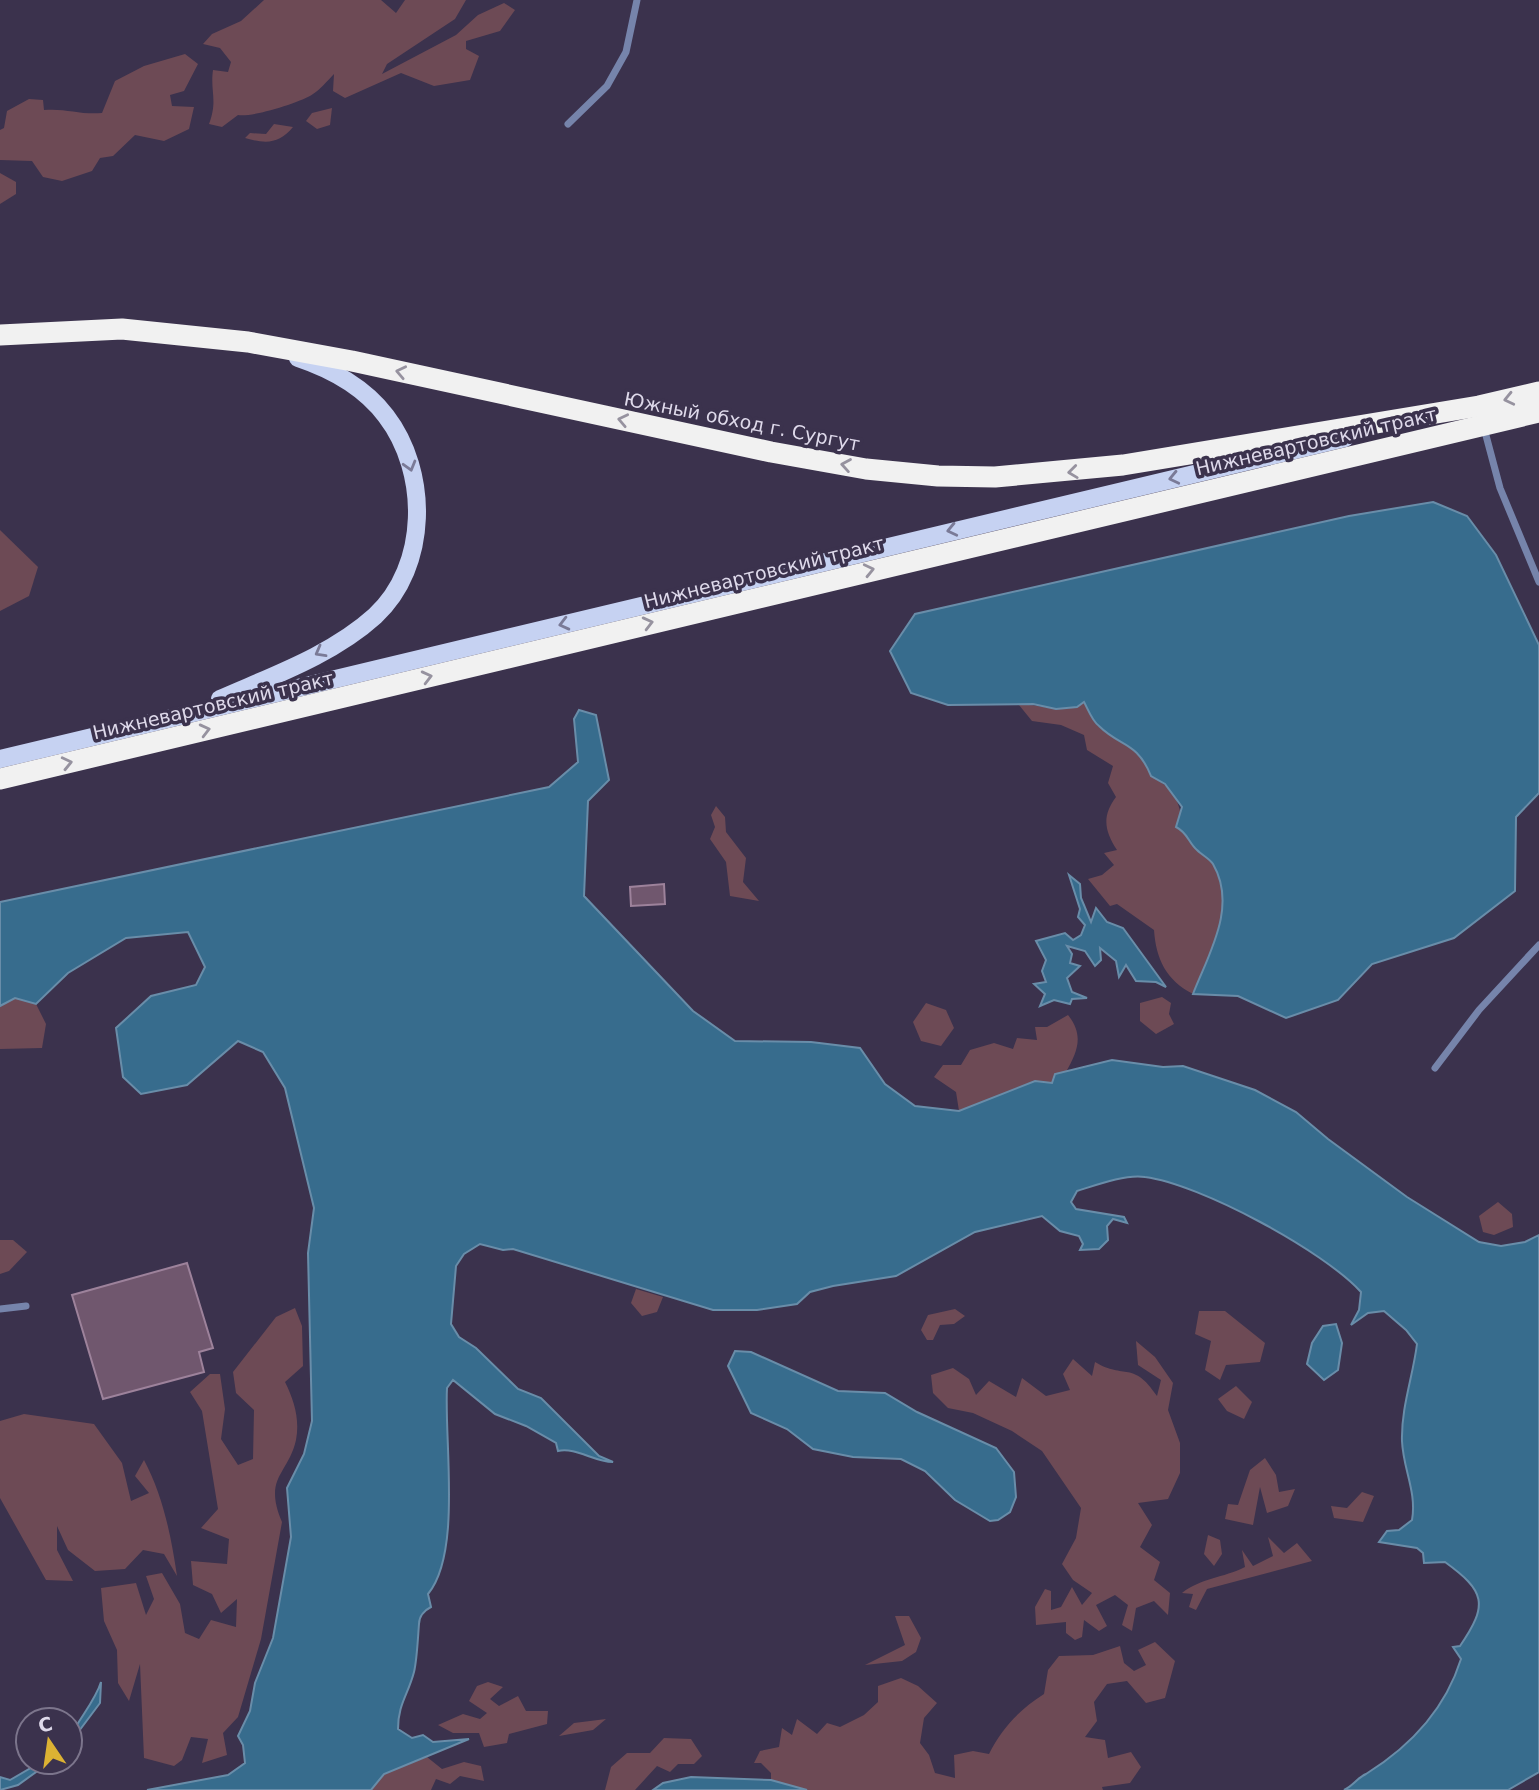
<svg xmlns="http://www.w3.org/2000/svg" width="1539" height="1790" viewBox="0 0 1539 1790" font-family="'DejaVu Sans',sans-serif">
  <rect width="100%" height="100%" fill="#3b324d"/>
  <g fill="#6d4a55">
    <path d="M 264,0 L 381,0 L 396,13 L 405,0 L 466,0 L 455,19 L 387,64 L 382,74 L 456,35 L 478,15 L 504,3 L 515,10 L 500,31 L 466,41 L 466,49 L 479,56 L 470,80 L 434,86 L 401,73 L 345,98 L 333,91 L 334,74 C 327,81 321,89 313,94 C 302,102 251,118 238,115 L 222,127 L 209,124 C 218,100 210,92 213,70 L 228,72 L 231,62 L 220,48 L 203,44 L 212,34 L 241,21 Z"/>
    <path d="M 185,54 L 198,64 L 184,91 L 170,95 L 172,106 L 194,107 L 189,129 L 164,141 L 135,135 L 113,156 L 100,158 L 92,171 L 62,181 L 43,177 L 32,161 L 0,160 L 0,130 L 4,128 L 7,111 L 29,99 L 43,100 L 44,110 C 65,108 81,115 102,113 L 115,81 L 144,66 Z"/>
    <path d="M 332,108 L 330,125 L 317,129 L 306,121 L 312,113 Z"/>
    <path d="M 274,124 L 293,127 C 279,144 266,144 245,138 L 250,133 L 266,134 Z"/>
    <path d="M 0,173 L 16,182 L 16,194 L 0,204 Z"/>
    <path d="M 0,530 L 38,567 L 29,596 L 0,611 Z"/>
    <path d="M 1084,701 C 1088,709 1092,720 1098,726 C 1120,747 1136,739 1151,776 C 1181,793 1177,804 1186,832 C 1192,848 1207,852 1214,865 C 1237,910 1209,953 1193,994 C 1166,980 1156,959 1154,930 L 1117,904 L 1110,906 L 1088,879 L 1102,875 L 1114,865 L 1104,853 L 1117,850 C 1104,830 1102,816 1116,797 L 1108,783 L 1113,766 L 1087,750 L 1084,735 L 1061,725 L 1032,721 L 1019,705 C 1041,703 1065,717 1084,701 Z"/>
    <path d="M 716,806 L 725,817 L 726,832 L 746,858 L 743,882 L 759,901 L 730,896 L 726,862 L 710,839 L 715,827 L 711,815 Z"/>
    <path d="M 1162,997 L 1171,1003 L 1169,1014 L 1174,1024 L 1156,1034 L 1140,1021 L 1140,1003 Z"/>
    <path d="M 15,998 L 36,1004 L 46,1024 L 42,1048 L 0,1049 L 0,1006 Z"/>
    <path d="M 926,1003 L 946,1010 L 954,1028 L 941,1046 L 921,1041 L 913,1022 Z"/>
    <path d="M 1068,1015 C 1084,1035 1078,1051 1066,1072 L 1055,1074 L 1052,1083 L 1035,1081 L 959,1111 L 956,1092 L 934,1077 L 943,1065 L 961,1065 L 970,1050 L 994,1043 L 1013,1049 L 1017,1038 L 1037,1040 L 1035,1027 L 1047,1027 Z"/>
    <path d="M 1498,1202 L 1512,1214 L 1513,1227 L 1494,1235 L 1483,1232 L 1479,1216 Z"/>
    <path d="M 0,1240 L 13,1240 L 27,1252 L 9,1271 L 0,1274 Z"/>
    <path d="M 636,1289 L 663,1297 L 657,1312 L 642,1316 L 631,1303 Z"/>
    <path d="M 295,1308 L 302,1326 L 303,1366 L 285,1382 C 294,1400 300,1419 296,1440 C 288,1475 263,1477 282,1522 L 261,1639 L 238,1717 L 223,1733 L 227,1755 L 202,1763 L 208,1739 L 191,1737 L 182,1760 L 174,1766 L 144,1758 L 140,1664 L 129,1701 L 118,1683 L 117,1650 L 104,1621 L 101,1588 L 136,1583 L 146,1615 L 154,1599 L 146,1576 L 162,1573 L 180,1604 L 185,1633 L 199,1639 L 211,1620 L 236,1627 L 237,1599 L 221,1613 L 212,1594 L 193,1585 L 191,1561 L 227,1564 L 229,1539 L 201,1528 L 218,1509 L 202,1411 L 190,1392 L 210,1374 L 220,1374 L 225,1409 L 221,1439 L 238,1465 L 253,1459 L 254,1410 L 236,1393 L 233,1372 L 276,1317 Z"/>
    <path d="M 955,1309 L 965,1316 L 954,1324 L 940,1325 L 933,1340 L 927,1340 L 921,1330 L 928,1315 Z"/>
    <path d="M 1199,1311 L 1225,1311 L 1265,1343 L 1260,1362 L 1226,1365 L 1220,1380 L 1205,1370 L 1211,1341 L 1195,1334 Z"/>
    <path d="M 1136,1341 L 1155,1357 L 1173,1383 L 1168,1410 L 1180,1443 L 1180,1473 L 1168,1499 L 1138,1503 L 1152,1525 L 1140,1547 L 1160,1562 L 1154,1580 L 1170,1593 L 1168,1615 L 1154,1601 L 1136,1608 L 1132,1631 L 1122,1625 L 1128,1605 L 1115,1595 L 1096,1605 L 1107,1626 L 1099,1631 L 1084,1620 L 1082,1637 L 1075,1640 L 1066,1633 L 1066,1622 L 1036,1625 L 1035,1607 L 1045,1589 L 1051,1591 L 1051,1610 L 1061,1607 L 1072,1587 L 1082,1605 L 1092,1593 L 1073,1580 L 1062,1564 L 1076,1538 L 1081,1508 L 1042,1451 L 1012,1431 L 973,1413 L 948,1408 L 933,1393 L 931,1375 L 953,1368 L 969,1379 L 976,1395 L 989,1381 L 1016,1397 L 1022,1378 L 1046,1396 L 1070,1390 L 1063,1374 L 1073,1359 L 1092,1376 L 1095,1362 C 1125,1380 1133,1360 1157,1396 L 1161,1380 L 1138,1365 Z"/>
    <path d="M 1236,1386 L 1252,1402 L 1244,1419 L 1227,1411 L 1218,1399 Z"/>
    <path d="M 24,1414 L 94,1424 L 122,1463 L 131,1501 L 149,1493 L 135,1476 L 144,1460 C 163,1496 171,1535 177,1576 L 164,1554 L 143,1550 L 125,1569 L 95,1571 L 68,1550 L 57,1526 L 57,1550 L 73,1581 L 46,1580 L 0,1498 L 0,1421 Z"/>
    <path d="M 1265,1458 L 1276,1475 L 1279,1492 L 1295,1489 L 1288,1506 L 1267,1513 L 1260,1487 L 1253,1525 L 1225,1519 L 1228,1504 L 1238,1505 L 1250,1470 Z"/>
    <path d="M 1362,1492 L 1374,1496 L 1363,1522 L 1334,1518 L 1331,1506 L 1347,1508 Z"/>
    <path d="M 1208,1535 L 1220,1540 L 1222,1554 L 1214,1566 L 1204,1554 Z"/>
    <path d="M 1268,1537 L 1284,1553 L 1297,1543 L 1312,1561 L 1207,1589 L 1196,1610 L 1189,1607 L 1193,1594 L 1182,1593 C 1201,1578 1223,1578 1245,1567 L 1242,1550 L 1253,1566 L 1273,1556 Z"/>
    <path d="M 895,1616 L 909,1616 L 921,1638 L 916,1652 L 902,1661 L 865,1665 L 905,1645 Z"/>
    <path d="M 1155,1642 L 1175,1661 L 1165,1698 L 1146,1703 L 1127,1681 L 1107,1684 L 1094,1702 L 1097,1721 L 1085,1737 L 1105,1740 L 1108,1758 L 1131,1752 L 1141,1767 L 1130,1783 L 1102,1787 L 1103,1790 L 807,1790 L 771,1780 L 771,1773 L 761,1763 L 754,1763 L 760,1751 L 779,1747 L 782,1728 L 792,1735 L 797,1719 L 817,1734 L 827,1723 L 840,1727 L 864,1715 L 878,1702 L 878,1686 L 901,1678 L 918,1686 L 937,1703 L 924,1718 L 920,1743 L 929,1755 L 935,1773 L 955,1778 L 954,1755 L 973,1751 L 989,1754 C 1002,1728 1019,1710 1044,1694 L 1048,1670 L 1059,1656 L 1093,1655 L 1120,1646 L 1124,1663 L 1134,1671 L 1146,1665 L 1138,1650 Z"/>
    <path d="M 488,1682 L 503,1687 L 490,1699 L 499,1706 L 518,1696 L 526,1711 L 548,1711 L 547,1724 L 509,1734 L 507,1743 L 484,1747 L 479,1733 L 453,1733 L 438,1725 L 463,1714 L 480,1719 L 487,1713 L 469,1701 L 477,1686 Z"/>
    <path d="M 606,1719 L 593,1730 L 559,1736 L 574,1723 Z"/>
    <path d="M 664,1738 L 691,1739 L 702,1756 L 694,1764 L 678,1764 L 670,1772 L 657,1766 L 635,1790 L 605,1790 L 611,1767 L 627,1753 L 650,1753 Z"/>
    <path d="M 427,1757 L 442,1769 L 464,1762 L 481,1766 L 484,1781 L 460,1776 L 450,1784 L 436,1779 L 431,1790 L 371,1790 L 384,1774 Z"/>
  </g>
  <g fill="#376c8d" stroke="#698da9" stroke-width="2">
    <path d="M 1433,502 L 1467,516 L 1496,555 L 1539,645 L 1539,793 L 1516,817 L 1515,891 L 1454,938 L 1372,964 L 1338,1000 L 1286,1018 L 1238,996 L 1193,994 C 1208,955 1238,907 1213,864 C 1210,859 1202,855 1197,850 C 1188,842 1188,833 1176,827 L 1182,807 L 1165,784 L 1151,776 C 1137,741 1120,747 1099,726 C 1092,721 1088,709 1084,702 L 1077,707 L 1056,709 L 1033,704 L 948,705 L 911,693 L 890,651 L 915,614 L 1349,516 Z"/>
    <path d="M 579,710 L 596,715 L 609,780 L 588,801 L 584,896 L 693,1011 L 735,1041 L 811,1042 L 860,1048 L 885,1084 L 915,1106 L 959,1111 L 1035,1081 L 1052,1083 L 1055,1074 L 1112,1060 L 1163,1067 L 1183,1066 L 1255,1090 L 1296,1112 L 1328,1139 L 1407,1197 L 1479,1242 L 1501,1246 L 1525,1242 L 1539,1235 L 1539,1772 L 1508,1790 L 1344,1790 C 1353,1786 1357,1778 1366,1774 C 1411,1746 1445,1710 1461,1659 L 1453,1647 L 1460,1646 C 1489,1604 1485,1591 1445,1562 L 1424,1563 L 1423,1553 L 1417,1548 L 1379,1542 L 1387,1531 L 1399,1530 L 1412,1520 C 1417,1492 1403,1469 1402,1441 C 1401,1408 1413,1376 1417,1344 L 1406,1330 L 1384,1311 L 1368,1313 L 1351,1325 L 1359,1310 L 1361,1292 C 1324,1251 1200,1184 1145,1177 C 1125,1174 1096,1185 1077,1191 L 1071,1202 L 1076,1209 L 1124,1217 L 1127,1223 L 1113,1219 L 1107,1226 L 1108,1240 L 1099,1249 L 1080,1250 L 1083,1244 L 1079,1236 L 1060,1231 L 1042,1216 L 975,1232 L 896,1276 L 833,1286 L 810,1292 L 797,1304 L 757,1310 L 713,1310 L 513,1249 L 503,1250 L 480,1244 L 464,1254 L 456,1266 L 451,1324 L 459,1337 L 476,1348 L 518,1389 L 541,1398 L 599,1456 L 613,1462 C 594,1462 576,1447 558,1451 L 556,1443 L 526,1426 L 495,1414 L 453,1380 L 447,1388 C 444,1441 462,1553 428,1594 L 431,1607 C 425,1610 419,1616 419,1624 C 418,1636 417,1660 414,1672 C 408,1695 398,1704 398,1729 L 412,1738 L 423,1735 L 433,1742 L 469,1739 L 384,1774 L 371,1790 L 147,1790 L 228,1775 L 245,1763 L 243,1745 L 238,1736 L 250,1711 L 255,1683 L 273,1638 L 291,1537 L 287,1488 L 304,1454 L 312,1421 L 308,1253 L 314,1208 L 285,1088 L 263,1052 L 238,1041 L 187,1085 L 141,1094 L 123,1077 L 116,1028 L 151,996 L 196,985 L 205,967 L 188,932 L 126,938 L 68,973 L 36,1004 L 15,998 L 0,1006 L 0,902 L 549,787 L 578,762 L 574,719 Z"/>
    <path d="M 1069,875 L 1080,884 L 1081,898 L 1091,922 L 1096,908 L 1107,922 L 1123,928 L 1166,987 L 1156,982 L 1136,981 L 1126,965 L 1119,977 L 1116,961 L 1100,948 L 1101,960 L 1095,966 L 1085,951 L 1067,946 L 1072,954 L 1070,963 L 1080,966 L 1067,978 L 1072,992 L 1087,998 L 1072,999 L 1070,1004 L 1054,1000 L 1040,1006 L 1045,994 L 1034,984 L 1046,982 L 1042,971 L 1046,960 L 1036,941 L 1065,933 L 1073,940 L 1081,935 L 1085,925 L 1078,917 L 1080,909 Z"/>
    <path d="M 1336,1324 L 1342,1343 L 1338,1370 L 1324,1380 L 1307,1364 L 1312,1343 L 1323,1326 Z"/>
    <path d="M 735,1351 L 751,1352 L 838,1391 L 885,1393 L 917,1412 L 996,1448 L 1014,1472 L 1016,1497 L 1010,1512 L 998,1520 L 990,1521 L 955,1500 L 925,1471 L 901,1459 L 853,1457 L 813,1449 L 787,1429 L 751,1413 L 728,1366 Z"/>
    <path d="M 101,1682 L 100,1703 L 70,1743 C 70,1728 94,1705 101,1682 Z"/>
    <path d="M 41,1762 L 50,1762 L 18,1785 L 0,1790 L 0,1777 L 10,1780 Z"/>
    <path d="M 691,1777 L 771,1780 L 807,1790 L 653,1790 L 663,1783 Z"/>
  </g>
  <g fill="#70576e" stroke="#9d829b" stroke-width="2">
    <path d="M 664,884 L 665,904 L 631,906 L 630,887 Z"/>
    <path d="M 187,1263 L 213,1348 L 199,1352 L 204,1372 L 103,1399 L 72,1295 Z"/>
  </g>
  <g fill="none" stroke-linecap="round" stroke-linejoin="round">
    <g stroke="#7684ab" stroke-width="7">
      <path d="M 568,124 L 607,86 L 626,52 L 637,0"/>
      <path d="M 1484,428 L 1500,488 L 1539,582"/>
      <path d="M 1435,1068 L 1479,1010 L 1539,945"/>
      <path d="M 0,1309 L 26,1306"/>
    </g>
    <g stroke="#c6d2f2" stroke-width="18">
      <path d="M 220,699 C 272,676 332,655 375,616 C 429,566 429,472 386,416 C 365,388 331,369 298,358"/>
      <path d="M 0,759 L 1345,438"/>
    </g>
    <g stroke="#f1f1f1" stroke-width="21">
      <path d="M 0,335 L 122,329 L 248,342 L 352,361 L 771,452 L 866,469 L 938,476 L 995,477 L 1123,465 L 1479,406 L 1539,392"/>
      <path d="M 0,779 L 1539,412"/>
    </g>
  </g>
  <defs><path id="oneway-chevron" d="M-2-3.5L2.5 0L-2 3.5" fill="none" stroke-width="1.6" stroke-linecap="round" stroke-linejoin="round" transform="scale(1.75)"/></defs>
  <g stroke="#96929f">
    <use href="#oneway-chevron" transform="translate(401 372) rotate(-168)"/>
    <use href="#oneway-chevron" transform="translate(1509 399) rotate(167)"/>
    <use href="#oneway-chevron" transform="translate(623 420) rotate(-168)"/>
    <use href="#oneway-chevron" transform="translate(846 465) rotate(-170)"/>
    <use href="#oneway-chevron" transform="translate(1073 472) rotate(173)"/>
    <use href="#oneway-chevron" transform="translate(869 570) rotate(-13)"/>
    <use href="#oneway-chevron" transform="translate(648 623) rotate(-14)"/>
    <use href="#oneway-chevron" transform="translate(427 677) rotate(-14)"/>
    <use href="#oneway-chevron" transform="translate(205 730) rotate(-14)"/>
    <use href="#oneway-chevron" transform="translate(67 763) rotate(-13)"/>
  </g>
  <g stroke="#7a7a97">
    <use href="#oneway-chevron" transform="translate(410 466) rotate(74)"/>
    <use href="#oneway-chevron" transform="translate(1174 478) rotate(167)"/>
    <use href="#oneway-chevron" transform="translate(952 530) rotate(167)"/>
    <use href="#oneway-chevron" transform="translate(564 624) rotate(166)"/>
    <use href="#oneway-chevron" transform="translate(320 652) rotate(151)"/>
  </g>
  <g text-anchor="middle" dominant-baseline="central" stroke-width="7" stroke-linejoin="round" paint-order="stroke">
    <g font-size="19" fill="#ded9ea" stroke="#3b324d">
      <text transform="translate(742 421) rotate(11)">Южный обход г. Сургут</text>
      <text transform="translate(1316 441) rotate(-13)">Нижневартовский тракт</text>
      <text transform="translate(764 572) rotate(-14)">Нижневартовский тракт</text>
      <text transform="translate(213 705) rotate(-13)">Нижневартовский тракт</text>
    </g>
  </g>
  <g transform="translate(49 1741) rotate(347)"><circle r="33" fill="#3b324d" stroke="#7c758c" stroke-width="2"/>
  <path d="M0-5L12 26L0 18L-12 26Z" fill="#dcb233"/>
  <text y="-10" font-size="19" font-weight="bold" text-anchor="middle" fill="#ded9ea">С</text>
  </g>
</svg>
